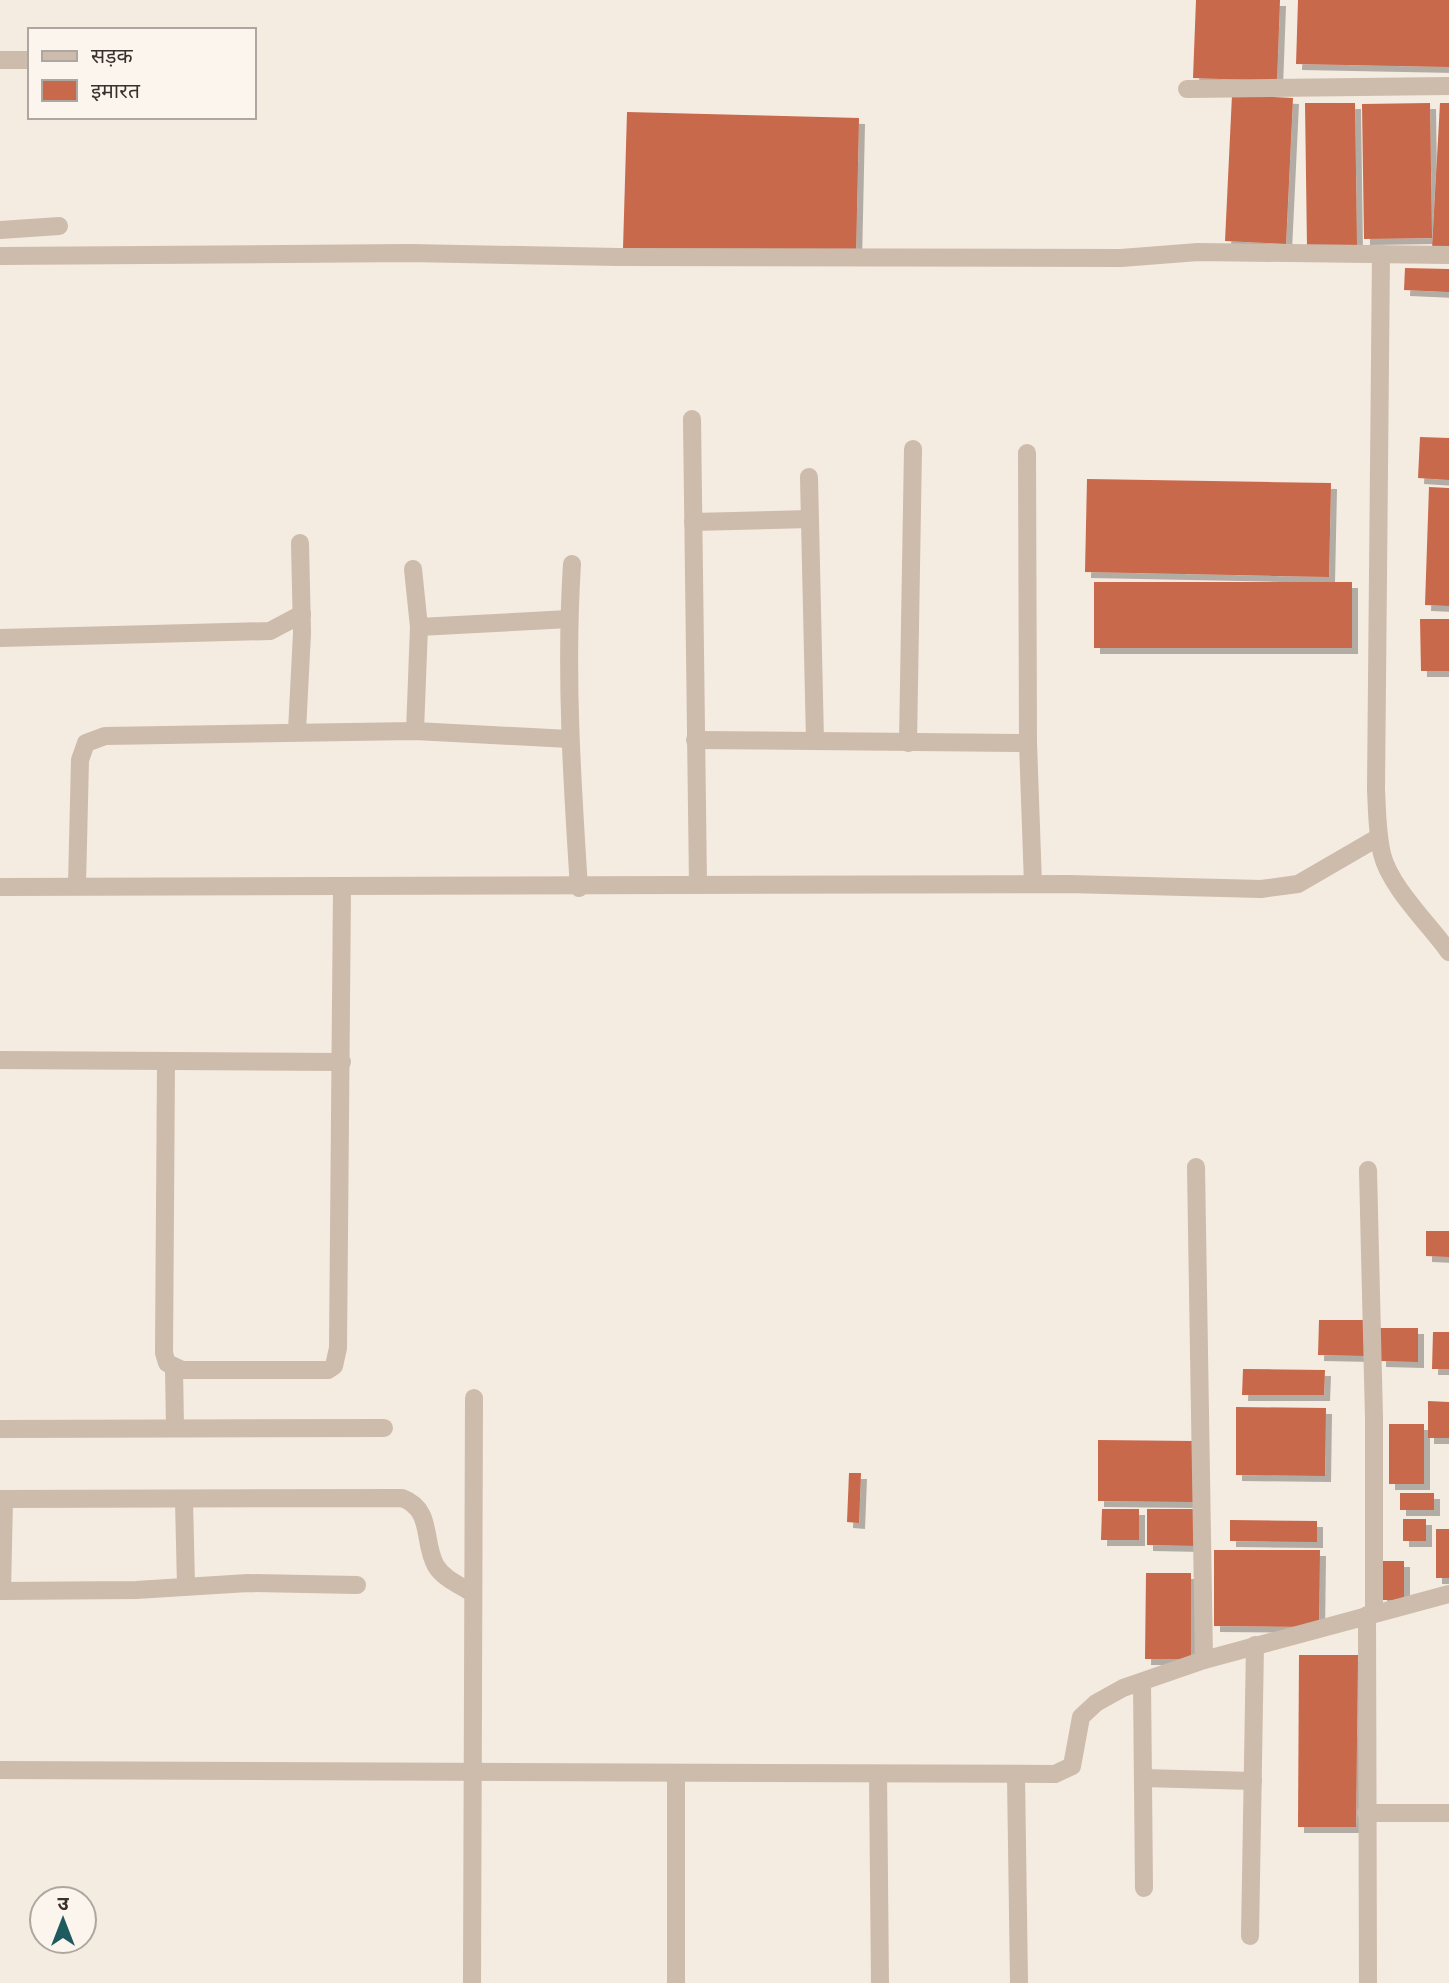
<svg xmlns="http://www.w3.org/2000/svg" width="1449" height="1983" viewBox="0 0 1449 1983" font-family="'Alegreya Sans','Noto Sans Devanagari',sans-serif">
  <defs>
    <filter id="shadow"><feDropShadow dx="6" dy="6" stdDeviation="0" flood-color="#0004"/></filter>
  </defs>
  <rect width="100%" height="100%" fill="#f4ebe1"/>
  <g fill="#c8694b" filter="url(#shadow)">
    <path d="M 1196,0 L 1280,0 L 1277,81 L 1193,78 Z"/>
    <path d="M 1298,0 L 1449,0 L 1449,67 L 1296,64 Z"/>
    <path d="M 1232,95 L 1293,98 L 1286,244 L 1225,241 Z"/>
    <path d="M 1305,103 L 1355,103 L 1357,246 L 1307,247 Z"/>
    <path d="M 1430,103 L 1432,238 L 1364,239 L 1362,104 Z"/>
    <path d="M 1440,103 L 1449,103 L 1449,250 L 1432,249 Z"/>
    <path d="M 627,112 L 859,118 L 856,255 L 623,249 Z"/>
    <path d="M 1405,268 L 1449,269 L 1449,292 L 1404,290 Z"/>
    <path d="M 1420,437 L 1449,438 L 1449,480 L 1418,478 Z"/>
    <path d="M 1087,479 L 1331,483 L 1329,577 L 1085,572 Z"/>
    <path d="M 1429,487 L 1449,488 L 1449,606 L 1425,605 Z"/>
    <rect x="1094" y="582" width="258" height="66"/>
    <path d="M 1420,619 L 1449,619 L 1449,671 L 1421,671 Z"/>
    <path d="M 1426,1231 L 1449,1231 L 1449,1257 L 1426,1256 Z"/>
    <path d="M 1319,1320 L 1368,1320 L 1367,1356 L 1318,1355 Z"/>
    <path d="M 1380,1328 L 1418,1328 L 1418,1362 L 1380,1361 Z"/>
    <path d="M 1433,1332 L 1449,1332 L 1449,1369 L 1432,1369 Z"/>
    <path d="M 1243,1369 L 1325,1370 L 1324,1395 L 1242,1395 Z"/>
    <path d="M 1428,1401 L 1449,1402 L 1449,1438 L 1428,1438 Z"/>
    <path d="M 1236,1407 L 1326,1408 L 1325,1476 L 1236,1475 Z"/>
    <rect x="1389" y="1424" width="35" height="60"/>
    <path d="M 1098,1440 L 1193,1441 L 1193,1502 L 1098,1501 Z"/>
    <path d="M 849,1473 L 861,1473 L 859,1523 L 847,1522 Z"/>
    <rect x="1400" y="1493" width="34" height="17"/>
    <path d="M 1102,1509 L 1139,1509 L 1139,1540 L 1101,1540 Z"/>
    <path d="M 1147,1509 L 1198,1509 L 1198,1546 L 1147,1545 Z"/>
    <rect x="1403" y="1519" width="23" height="22"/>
    <path d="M 1230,1520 L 1317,1521 L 1317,1542 L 1230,1541 Z"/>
    <rect x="1436" y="1529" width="13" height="49"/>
    <path d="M 1214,1550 L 1320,1550 L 1319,1627 L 1214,1626 Z"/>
    <path d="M 1382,1561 L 1404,1561 L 1404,1600 L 1381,1600 Z"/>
    <path d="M 1146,1573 L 1191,1573 L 1191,1659 L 1145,1659 Z"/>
    <path d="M 1299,1655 L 1358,1655 L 1356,1827 L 1298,1827 Z"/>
  </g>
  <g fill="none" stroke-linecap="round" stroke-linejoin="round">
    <g stroke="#cdbbac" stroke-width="18">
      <path d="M 0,60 L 30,60"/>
      <path d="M 1187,89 L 1449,86"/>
      <path d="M 0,230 L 59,226"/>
      <path d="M 1381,254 L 1376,789 C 1377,810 1377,833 1382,854 C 1390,887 1429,924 1449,952"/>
      <path d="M 0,256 L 410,253 L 619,257 L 1121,258 L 1198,252 L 1449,255"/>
      <path d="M 692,419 L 698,885"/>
      <path d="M 1027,453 L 1028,743 L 1033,884"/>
      <path d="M 809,477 L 815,741"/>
      <path d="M 693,522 L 809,519"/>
      <path d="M 572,564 C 565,672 572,780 579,888"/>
      <path d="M 413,569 L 419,627 L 415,731"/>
      <path d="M 419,627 L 569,619"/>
      <path d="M 0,638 L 270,631 L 302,614"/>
      <path d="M 297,731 L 302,633 L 300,543"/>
      <path d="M 695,740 L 1028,743"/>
      <path d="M 908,743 L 913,449"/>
      <path d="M 77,885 L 80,760 L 86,743 L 105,736 L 415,731 L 569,739"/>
      <path d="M 0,887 L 1068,884 L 1261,889 L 1298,884 L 1379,837"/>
      <path d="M 0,1060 L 342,1062"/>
      <path d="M 166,1063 L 164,1353 L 167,1363 L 182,1370 L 328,1370 L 334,1366 L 338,1348 L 342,888"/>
      <path d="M 1196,1167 L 1204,1660"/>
      <path d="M 1368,1170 L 1374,1418 L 1374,1613"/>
      <path d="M 174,1368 L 175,1427"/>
      <path d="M 0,1429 L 384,1428"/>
      <path d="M 0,1499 L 402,1498 C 434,1510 422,1542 436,1566 C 444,1579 460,1585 472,1593"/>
      <path d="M 184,1500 L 186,1586"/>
      <path d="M 0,1591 L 136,1590 L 248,1583 L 357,1585"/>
      <path d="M 2,1591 L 4,1499"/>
      <path d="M 1367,1615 L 1368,1983"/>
      <path d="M 1142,1682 L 1144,1888"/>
      <path d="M 0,1770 L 1055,1774 L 1072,1766 L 1081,1717 L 1096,1703 L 1123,1688 L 1204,1660 L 1449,1594"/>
      <path d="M 676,1773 L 676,1983"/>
      <path d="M 878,1774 L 880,1983"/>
      <path d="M 1016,1776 L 1019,1983"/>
      <path d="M 1143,1778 L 1253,1781"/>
      <path d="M 1366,1813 L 1449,1813"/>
      <path d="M 1250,1936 L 1255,1645"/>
      <path d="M 472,1983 L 474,1398"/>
    </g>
  </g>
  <rect x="28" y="28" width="228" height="91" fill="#fbf5ee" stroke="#aea6a0" stroke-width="2"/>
  <rect x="42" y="51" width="35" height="10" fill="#cdbbac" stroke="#aea6a0" stroke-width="2"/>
  <text x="91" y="63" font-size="21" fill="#3b302b">सड़क</text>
  <rect x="42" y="80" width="35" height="21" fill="#c8694b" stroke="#aea6a0" stroke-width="2"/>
  <text x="91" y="98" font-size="21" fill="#3b302b">इमारत</text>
  <g transform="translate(63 1920)"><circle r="33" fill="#fbf5ee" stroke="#aea6a0" stroke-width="2"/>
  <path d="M0-5L12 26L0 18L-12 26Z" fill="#1f5a5e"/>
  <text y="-10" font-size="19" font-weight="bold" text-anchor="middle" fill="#3b302b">उ</text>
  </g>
</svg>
